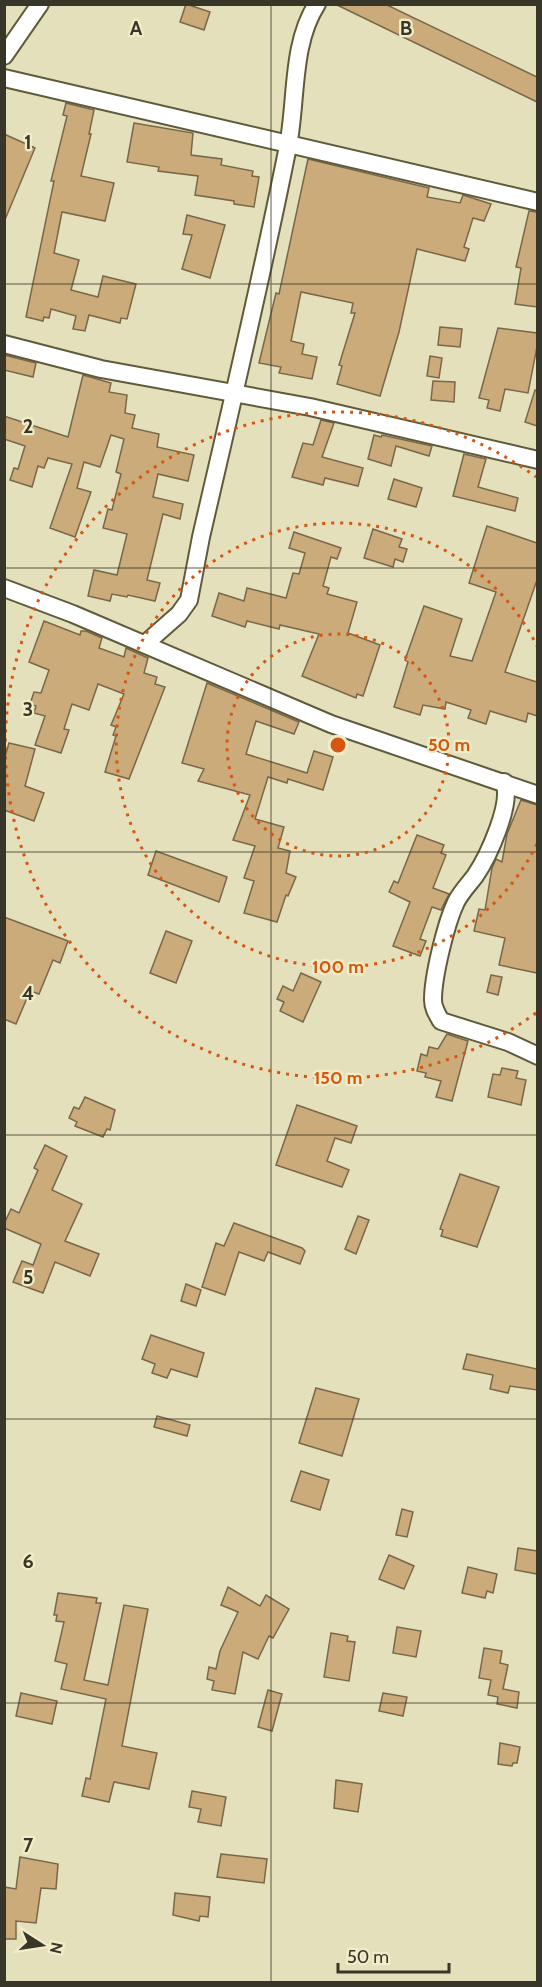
<svg xmlns="http://www.w3.org/2000/svg" width="542" height="1987" viewBox="0 0 542 1987" font-family="Cabin,sans-serif">
  <rect width="100%" height="100%" fill="#e5e0bc"/>
  <g fill="#caab79" stroke="#79674a" stroke-width="1.5">
    <path d="M 186,4 L 210,12 L 204,30 L 180,22 Z"/>
    <path d="M 335,4 L 385,4 L 537,77 L 537,102 Z"/>
    <path d="M 66,103 L 94,110 L 89,134 L 91,134 L 81,176 L 114,183 L 105,221 L 62,212 L 54,253 L 79,260 L 71,290 L 98,297 L 103,276 L 136,284 L 127,319 L 121,318 L 120,323 L 89,315 L 85,331 L 73,329 L 76,316 L 51,309 L 49,318 L 44,317 L 43,321 L 26,317 L 54,181 L 51,181 L 67,116 L 63,115 Z"/>
    <path d="M 134,123 L 193,133 L 191,155 L 222,159 L 221,165 L 253,171 L 252,176 L 259,177 L 254,207 L 234,204 L 234,201 L 195,195 L 198,176 L 158,171 L 159,167 L 127,162 Z"/>
    <path d="M 4,134 L 35,148 L 4,222 Z"/>
    <path d="M 308,159 L 429,188 L 427,197 L 460,203 L 463,195 L 491,204 L 484,221 L 473,218 L 464,247 L 469,249 L 465,261 L 417,249 L 399,332 L 380,396 L 337,384 L 342,366 L 339,365 L 355,313 L 351,313 L 353,303 L 301,292 L 291,341 L 304,344 L 302,354 L 317,357 L 312,379 L 279,373 L 281,367 L 259,363 L 276,293 L 279,294 Z"/>
    <path d="M 529,211 L 537,212 L 537,307 L 515,304 L 521,268 L 516,267 Z"/>
    <path d="M 187,215 L 225,225 L 210,278 L 182,269 L 192,235 L 183,234 Z"/>
    <path d="M 440,327 L 462,329 L 460,347 L 438,345 Z"/>
    <path d="M 498,328 L 537,333 L 537,347 L 528,393 L 505,389 L 500,411 L 487,408 L 489,400 L 479,398 Z"/>
    <path d="M 4,355 L 36,363 L 33,377 L 4,370 Z"/>
    <path d="M 430,356 L 442,358 L 439,378 L 427,376 Z"/>
    <path d="M 83,375 L 111,383 L 109,392 L 127,395 L 125,413 L 135,415 L 132,428 L 159,434 L 157,447 L 194,455 L 188,481 L 158,474 L 153,497 L 183,504 L 180,519 L 163,514 L 147,580 L 160,583 L 155,601 L 128,595 L 127,597 L 112,594 L 110,601 L 88,596 L 94,570 L 117,575 L 127,534 L 103,528 L 108,509 L 112,510 L 121,474 L 116,472 L 124,439 L 111,435 L 100,467 L 84,462 L 77,488 L 91,492 L 75,537 L 50,528 L 72,464 L 48,458 L 44,468 L 38,466 L 32,487 L 10,480 L 14,468 L 18,469 L 25,446 L 4,439 L 4,416 L 68,437 Z"/>
    <path d="M 433,381 L 455,382 L 454,402 L 431,400 Z"/>
    <path d="M 535,390 L 537,391 L 537,426 L 525,422 Z"/>
    <path d="M 321,420 L 334,423 L 322,457 L 363,468 L 358,486 L 325,478 L 323,485 L 292,477 L 303,443 L 313,445 Z"/>
    <path d="M 374,435 L 381,437 L 382,435 L 432,446 L 429,456 L 396,446 L 391,466 L 368,459 Z"/>
    <path d="M 464,454 L 486,459 L 478,487 L 518,498 L 515,511 L 453,496 Z"/>
    <path d="M 394,479 L 422,488 L 416,507 L 388,499 Z"/>
    <path d="M 487,526 L 537,543 L 537,580 L 505,672 L 537,682 L 537,716 L 528,713 L 526,722 L 490,711 L 486,724 L 468,718 L 471,710 L 446,702 L 445,709 L 423,705 L 420,715 L 394,707 L 408,662 L 405,660 L 424,606 L 462,619 L 450,656 L 472,661 L 496,592 L 469,583 Z"/>
    <path d="M 373,529 L 402,539 L 399,547 L 407,549 L 403,562 L 395,559 L 393,567 L 364,558 Z"/>
    <path d="M 294,532 L 341,548 L 337,559 L 331,557 L 323,586 L 329,588 L 327,594 L 357,602 L 348,633 L 380,645 L 363,696 L 357,694 L 356,698 L 302,676 L 319,634 L 280,625 L 279,629 L 247,621 L 245,627 L 212,616 L 219,593 L 244,601 L 247,588 L 286,598 L 293,573 L 299,574 L 305,553 L 289,548 Z"/>
    <path d="M 44,621 L 80,635 L 81,631 L 86,631 L 102,638 L 99,648 L 124,657 L 126,648 L 148,658 L 144,673 L 157,677 L 155,684 L 165,687 L 129,779 L 105,772 L 116,736 L 113,735 L 116,727 L 111,725 L 124,694 L 98,684 L 89,710 L 72,704 L 64,729 L 69,730 L 61,753 L 35,745 L 45,716 L 34,713 L 36,706 L 30,704 L 34,692 L 41,693 L 49,670 L 29,662 Z"/>
    <path d="M 207,683 L 299,722 L 294,734 L 256,721 L 246,754 L 307,773 L 314,751 L 333,757 L 323,790 L 288,779 L 287,783 L 268,777 L 255,819 L 284,827 L 278,848 L 290,851 L 286,873 L 296,877 L 288,896 L 286,895 L 277,922 L 244,913 L 254,881 L 244,878 L 255,846 L 233,840 L 250,795 L 198,781 L 204,769 L 182,763 Z"/>
    <path d="M 9,743 L 35,749 L 25,786 L 44,793 L 34,821 L 4,810 L 4,760 Z"/>
    <path d="M 521,800 L 537,805 L 537,973 L 499,965 L 505,938 L 474,931 L 479,909 L 485,910 L 492,868 L 496,859 L 502,862 L 507,834 Z"/>
    <path d="M 417,835 L 444,845 L 441,853 L 446,855 L 433,888 L 449,894 L 441,910 L 432,907 L 420,939 L 426,941 L 420,956 L 393,946 L 410,902 L 389,892 L 394,881 L 398,883 Z"/>
    <path d="M 156,851 L 227,877 L 219,902 L 148,875 Z"/>
    <path d="M 4,917 L 68,941 L 60,963 L 53,960 L 39,994 L 30,991 L 16,1024 L 4,1019 Z"/>
    <path d="M 166,931 L 192,941 L 176,983 L 150,973 Z"/>
    <path d="M 301,973 L 321,982 L 303,1022 L 280,1011 L 284,1002 L 277,999 L 283,986 L 293,991 Z"/>
    <path d="M 491,975 L 502,977 L 498,995 L 487,992 Z"/>
    <path d="M 447,1034 L 468,1041 L 452,1101 L 436,1097 L 441,1081 L 425,1077 L 426,1073 L 417,1071 L 421,1054 L 427,1056 L 429,1047 L 438,1049 Z"/>
    <path d="M 502,1068 L 518,1071 L 516,1078 L 526,1080 L 521,1105 L 488,1097 L 493,1074 L 500,1075 Z"/>
    <path d="M 85,1097 L 115,1110 L 110,1130 L 107,1129 L 103,1137 L 75,1126 L 77,1122 L 69,1118 L 74,1107 L 79,1109 Z"/>
    <path d="M 297,1105 L 357,1126 L 351,1143 L 335,1138 L 327,1161 L 349,1170 L 342,1187 L 276,1165 Z"/>
    <path d="M 45,1145 L 67,1156 L 52,1190 L 82,1204 L 65,1241 L 99,1254 L 90,1276 L 55,1262 L 43,1293 L 13,1282 L 22,1261 L 33,1265 L 41,1244 L 4,1228 L 4,1224 L 11,1209 L 19,1213 L 38,1170 L 34,1168 Z"/>
    <path d="M 460,1174 L 499,1187 L 477,1247 L 441,1236 L 443,1230 L 440,1229 Z"/>
    <path d="M 358,1216 L 369,1220 L 356,1254 L 345,1249 Z"/>
    <path d="M 234,1223 L 302,1248 L 305,1251 L 300,1264 L 268,1252 L 264,1261 L 239,1252 L 225,1295 L 202,1287 L 216,1243 L 224,1246 Z"/>
    <path d="M 186,1284 L 201,1290 L 196,1306 L 181,1301 Z"/>
    <path d="M 151,1335 L 204,1353 L 197,1377 L 171,1369 L 167,1378 L 152,1373 L 155,1364 L 142,1359 Z"/>
    <path d="M 467,1354 L 537,1369 L 537,1390 L 510,1386 L 508,1393 L 490,1389 L 493,1375 L 463,1369 Z"/>
    <path d="M 316,1388 L 359,1399 L 342,1456 L 299,1443 Z"/>
    <path d="M 157,1416 L 190,1425 L 187,1436 L 154,1427 Z"/>
    <path d="M 301,1471 L 329,1480 L 320,1510 L 291,1501 Z"/>
    <path d="M 402,1509 L 413,1512 L 407,1537 L 396,1535 Z"/>
    <path d="M 518,1548 L 537,1551 L 537,1574 L 515,1570 Z"/>
    <path d="M 389,1555 L 414,1566 L 404,1589 L 379,1579 Z"/>
    <path d="M 468,1567 L 497,1574 L 493,1593 L 487,1591 L 485,1598 L 462,1593 Z"/>
    <path d="M 228,1587 L 260,1606 L 266,1595 L 289,1609 L 273,1638 L 269,1636 L 258,1659 L 243,1652 L 235,1694 L 212,1690 L 214,1681 L 207,1679 L 209,1667 L 216,1669 L 220,1651 L 238,1612 L 221,1605 Z"/>
    <path d="M 58,1593 L 97,1598 L 96,1603 L 101,1603 L 84,1680 L 108,1685 L 124,1605 L 148,1609 L 122,1746 L 157,1753 L 149,1789 L 114,1782 L 109,1802 L 82,1796 L 86,1778 L 90,1779 L 106,1699 L 61,1689 L 67,1664 L 55,1661 L 64,1622 L 56,1621 L 57,1615 L 54,1615 Z"/>
    <path d="M 397,1627 L 421,1631 L 416,1657 L 393,1653 Z"/>
    <path d="M 331,1633 L 348,1636 L 347,1641 L 355,1642 L 349,1681 L 324,1677 Z"/>
    <path d="M 484,1648 L 502,1651 L 500,1663 L 508,1665 L 503,1689 L 519,1692 L 517,1708 L 497,1704 L 498,1697 L 488,1695 L 491,1680 L 479,1678 Z"/>
    <path d="M 268,1690 L 282,1694 L 272,1731 L 258,1727 Z"/>
    <path d="M 21,1693 L 57,1701 L 52,1724 L 16,1716 Z"/>
    <path d="M 383,1693 L 407,1697 L 403,1716 L 379,1711 Z"/>
    <path d="M 500,1743 L 520,1747 L 517,1763 L 513,1763 L 512,1766 L 498,1764 Z"/>
    <path d="M 336,1780 L 362,1784 L 358,1812 L 334,1808 Z"/>
    <path d="M 192,1791 L 226,1797 L 221,1826 L 198,1822 L 201,1809 L 189,1807 Z"/>
    <path d="M 221,1854 L 267,1859 L 264,1883 L 217,1877 Z"/>
    <path d="M 20,1857 L 58,1864 L 56,1889 L 41,1888 L 36,1923 L 16,1921 L 16,1939 L 4,1939 L 4,1887 L 16,1889 Z"/>
    <path d="M 175,1893 L 210,1897 L 208,1917 L 200,1916 L 199,1921 L 173,1915 Z"/>
  </g>
  <g fill="none" stroke-linecap="round" stroke-linejoin="round">
    <defs>
      <g id="street">
        <path d="M 4,56 L 40,4"/>
        <path d="M 4,78 L 538,202"/>
        <path d="M 4,344 L 101,369 L 310,407 L 538,460"/>
        <path d="M 4,588 L 73,614 L 331,724 L 538,795"/>
        <path d="M 145,644 L 179,614 L 189,600 L 201,537 C 231,407 262,277 288,146 C 297,100 291,44 317,4"/>
        <path d="M 504,782 C 513,803 488,857 475,876 C 469,884 461,892 456,902 C 446,923 433,976 433,1000 C 433,1008 437,1014 441,1021 L 508,1042 L 538,1056"/>
      </g>
    </defs>
    <use href="#street" stroke="#5f5a3a" stroke-width="20"/>
    <use href="#street" stroke="#fff" stroke-width="16"/>
  </g>
  <path fill="none" stroke="#383628" stroke-width="1.5" stroke-opacity="0.55" d="M 271,4 L 271,1982M 4,284 L 538,284M 4,568 L 538,568M 4,852 L 538,852M 4,1135 L 538,1135M 4,1419 L 538,1419M 4,1703 L 538,1703"/>
  <g fill="none" stroke="#d6560f" stroke-width="3" stroke-dasharray="3 6">
    <circle cx="338" cy="745" r="111"/>
    <path d="M537 844A222 222 0 1 1 537 646"/>
    <path d="M536 1013A333 333 0 1 1 536 477"/>
  </g>
  <g font-size="20" text-anchor="middle" font-weight="bold" fill="#383628" stroke="#f2edc9" stroke-width="4.5" stroke-linejoin="round" paint-order="stroke">
    <text x="136" y="35">A</text>
    <text x="406" y="35">B</text>
    <text x="28" y="149">1</text>
    <text x="28" y="433">2</text>
    <text x="28" y="716">3</text>
    <text x="28" y="1000">4</text>
    <text x="28" y="1284">5</text>
    <text x="28" y="1568">6</text>
    <text x="28" y="1852">7</text>
  </g>
  <circle cx="338" cy="745" r="9" fill="#d6560f" stroke="#f2edc9" stroke-width="3"/>
  <g font-size="18" text-anchor="middle" font-weight="bold" fill="#d6560f" stroke="#f2edc9" stroke-width="4.5" stroke-linejoin="round" paint-order="stroke">
    <text x="449" y="751">50 m</text>
    <text x="338" y="973">100 m</text>
    <text x="338" y="1084">150 m</text>
  </g>
  <rect width="542" height="1987" fill="none" stroke="#383628" stroke-width="12"/>
  <g transform="translate(42 1945) rotate(102)" stroke="#f2edc9" stroke-width="4.5" paint-order="stroke">
  <path d="M0-4.5L10 22L0 15L-10 22Z" fill="#383628"/>
  <text y="-9" font-size="16" font-weight="bold" text-anchor="middle" fill="#383628">N</text>
  </g>
  <path d="M338 1963v9h111v-9" fill="none" stroke="#383628" stroke-width="3"/>
  <text x="347" y="1963" font-size="18" fill="#383628" stroke="#f2edc9" stroke-width="4.5" paint-order="stroke">50 m</text>
</svg>
